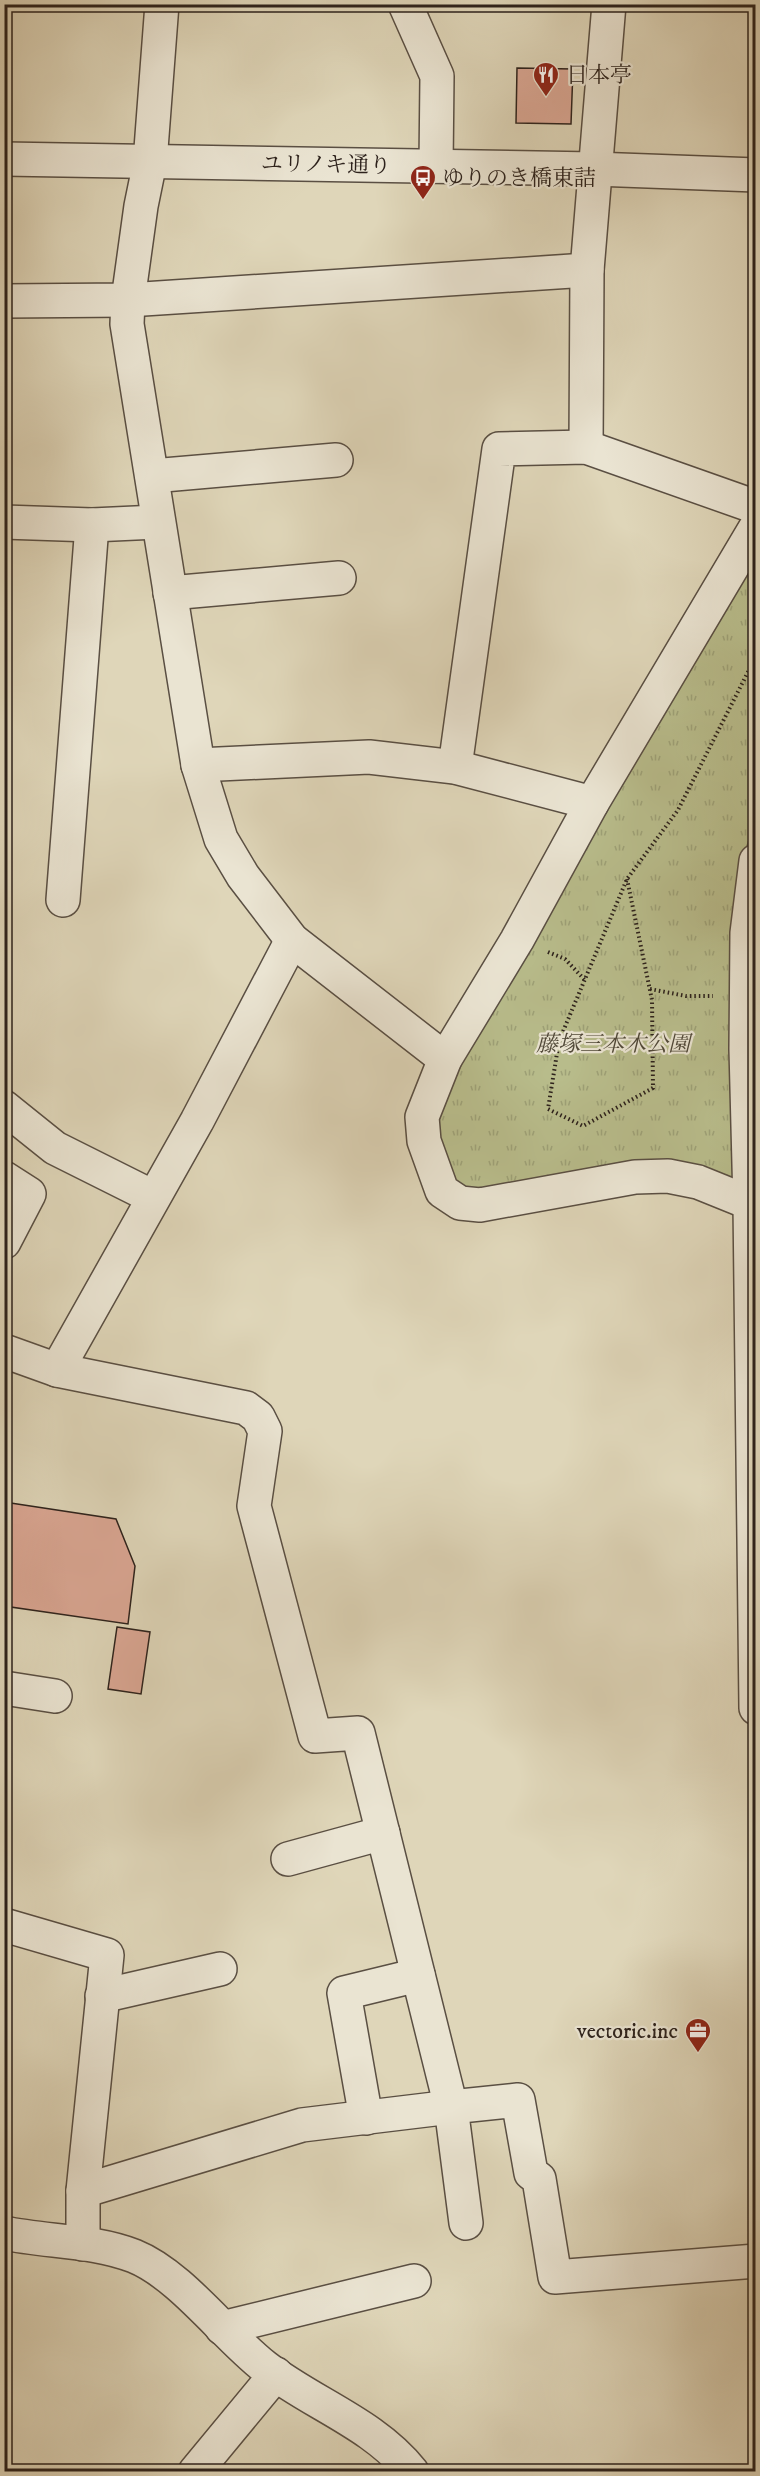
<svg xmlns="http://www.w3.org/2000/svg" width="760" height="2476" viewBox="0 0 760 2476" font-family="'IM FELL DW Pica','Noto Serif JP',serif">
  <defs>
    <pattern id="park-tufts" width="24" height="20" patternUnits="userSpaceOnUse" patternTransform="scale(1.5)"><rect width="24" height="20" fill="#b8bc8b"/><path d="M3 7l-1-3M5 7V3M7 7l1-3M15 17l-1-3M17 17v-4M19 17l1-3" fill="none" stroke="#9ea177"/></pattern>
  </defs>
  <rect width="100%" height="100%" fill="#dfd6b9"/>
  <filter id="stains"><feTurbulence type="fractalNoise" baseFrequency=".00333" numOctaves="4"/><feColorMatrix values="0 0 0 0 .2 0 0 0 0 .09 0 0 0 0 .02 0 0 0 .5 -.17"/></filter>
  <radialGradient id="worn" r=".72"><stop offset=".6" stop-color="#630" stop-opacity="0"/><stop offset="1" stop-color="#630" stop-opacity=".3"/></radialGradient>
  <path fill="url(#park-tufts)" stroke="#726f54" stroke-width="1.5" d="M 755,551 L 755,819 L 745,853 L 738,1187 L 505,1192 L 460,1190 L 449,1174 L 435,1120 L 455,1066 Z"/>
  <g fill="#dba794" stroke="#2d221c" stroke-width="1.5">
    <path d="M 517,68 L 573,69 L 571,124 L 516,123 Z"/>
    <path d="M 4,1502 L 116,1519 L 135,1566 L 128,1624 L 4,1606 Z"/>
    <path d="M 117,1627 L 150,1632 L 141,1694 L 108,1689 Z"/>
  </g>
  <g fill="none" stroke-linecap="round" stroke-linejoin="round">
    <defs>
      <g id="minor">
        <path d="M 162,4 L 150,162 L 141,206 L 128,300 L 127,324 L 198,765 L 221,839 L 243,876 L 292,940 L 445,1059"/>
        <path d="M 405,4 L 437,76 L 436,166"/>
        <path d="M 4,159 L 594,169 L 756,175"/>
        <path d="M 4,301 L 128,300 L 587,270"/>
        <path d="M 586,447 L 587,270 L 609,4"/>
        <path d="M 152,476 L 336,460"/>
        <path d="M 4,522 L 92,525 L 157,522"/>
        <path d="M 170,593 L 339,578"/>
        <path d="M 198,765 L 369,757 L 455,767 L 592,803"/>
        <path d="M 455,767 L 499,449 L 586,447 L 756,507"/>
        <path d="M 756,861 L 747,933 L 746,1049 L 750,1203 L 756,1708"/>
        <path d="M 63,900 L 92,525"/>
        <path d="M 4,1107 L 55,1148 L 153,1197"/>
        <path d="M 4,1178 L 29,1194 L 4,1242"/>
        <path d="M 750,1203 L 698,1182 L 668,1176 L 635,1177 L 480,1205 L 460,1203 L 442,1191 L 424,1141 L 422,1117 L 445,1059 L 517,940 L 592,803 L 756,527"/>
        <path d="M 4,1351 L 57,1370"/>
        <path d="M 4,1688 L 55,1696"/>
        <path d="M 288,1859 L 383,1833"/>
        <path d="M 4,1925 L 107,1955 L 83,2191 L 83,2244"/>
        <path d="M 102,1996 L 220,1969"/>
        <path d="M 366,2118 L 344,1993 L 418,1975"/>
        <path d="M 83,2191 L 302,2125 L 451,2107 L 358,1733 L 315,1736 L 254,1506 L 265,1431 L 258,1417 L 246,1408 L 57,1370 L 197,1121 L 292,940"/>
        <path d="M 466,2223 L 451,2107 L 518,2100 L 531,2173 L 539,2179 L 555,2277 L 756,2261"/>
        <path d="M 4,2233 C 47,2242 93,2240 134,2256 C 181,2275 224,2335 265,2367 C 313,2404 374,2424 412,2472"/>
        <path d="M 222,2328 L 414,2281"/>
        <path d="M 195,2472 L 276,2374"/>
      </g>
    </defs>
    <use href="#minor" stroke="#5a4f43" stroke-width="36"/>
    <g stroke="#2d221c" stroke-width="4" stroke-dasharray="1.5 3" stroke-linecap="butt">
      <path d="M 627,879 L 652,1000 L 653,1088 L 583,1126 L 548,1109 L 559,1041 L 627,879 L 678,810 L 751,666 L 756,650"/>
      <path d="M 548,952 L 565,959 L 585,980"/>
      <path d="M 650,989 L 686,996 L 713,996"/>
    </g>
    <use href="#minor" stroke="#eae4d2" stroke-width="33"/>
  </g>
  <defs>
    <symbol id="restaurant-pin" viewBox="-11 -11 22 30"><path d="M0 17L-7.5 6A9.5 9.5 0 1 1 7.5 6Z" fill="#8f2418" stroke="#eae4d2"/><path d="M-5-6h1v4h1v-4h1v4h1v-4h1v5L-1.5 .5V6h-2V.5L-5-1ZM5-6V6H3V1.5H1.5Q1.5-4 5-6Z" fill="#fff"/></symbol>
    <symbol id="bus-pin" viewBox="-11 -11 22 30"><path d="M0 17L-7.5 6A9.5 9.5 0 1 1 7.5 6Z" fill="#8f2418" stroke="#eae4d2"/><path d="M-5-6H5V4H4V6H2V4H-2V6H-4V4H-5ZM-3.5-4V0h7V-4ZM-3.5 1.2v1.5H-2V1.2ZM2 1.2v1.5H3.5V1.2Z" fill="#fff"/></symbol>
    <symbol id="office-pin" viewBox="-11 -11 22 30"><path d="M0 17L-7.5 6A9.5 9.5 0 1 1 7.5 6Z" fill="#8f2418" stroke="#eae4d2"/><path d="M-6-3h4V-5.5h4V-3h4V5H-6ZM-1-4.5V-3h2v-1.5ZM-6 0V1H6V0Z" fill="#fff"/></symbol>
  </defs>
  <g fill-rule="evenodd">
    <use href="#restaurant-pin" x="531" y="60" width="30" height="40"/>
    <use href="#bus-pin" x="408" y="163" width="30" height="40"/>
    <use href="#office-pin" x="683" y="2016" width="30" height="40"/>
  </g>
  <g text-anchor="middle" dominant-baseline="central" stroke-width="4.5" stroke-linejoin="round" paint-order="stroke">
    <g font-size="22" fill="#2d221c" stroke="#eae4d2" text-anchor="start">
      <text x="566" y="75">日本亭</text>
      <text x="442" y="178">ゆりのき橋東詰</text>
      <text x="678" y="2031" text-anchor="end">vectoric.inc</text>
    </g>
    <g font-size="22" fill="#2d221c" stroke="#eae4d2">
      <text transform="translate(326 165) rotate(1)">ユリノキ通り</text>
    </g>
    <g font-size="22" font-style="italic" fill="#504838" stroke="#eae4d2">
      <text x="613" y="1044">藤塚三本木公園</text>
    </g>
  </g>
  <rect width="760" height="2476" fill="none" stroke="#dfd6b9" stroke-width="24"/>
  <rect x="6" y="6" width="748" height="2464" fill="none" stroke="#2d221c" stroke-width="3"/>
  <rect x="12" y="12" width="736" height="2452" fill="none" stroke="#2d221c" stroke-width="1.5"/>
  <rect width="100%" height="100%" filter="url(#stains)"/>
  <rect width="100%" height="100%" fill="url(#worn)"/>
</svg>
